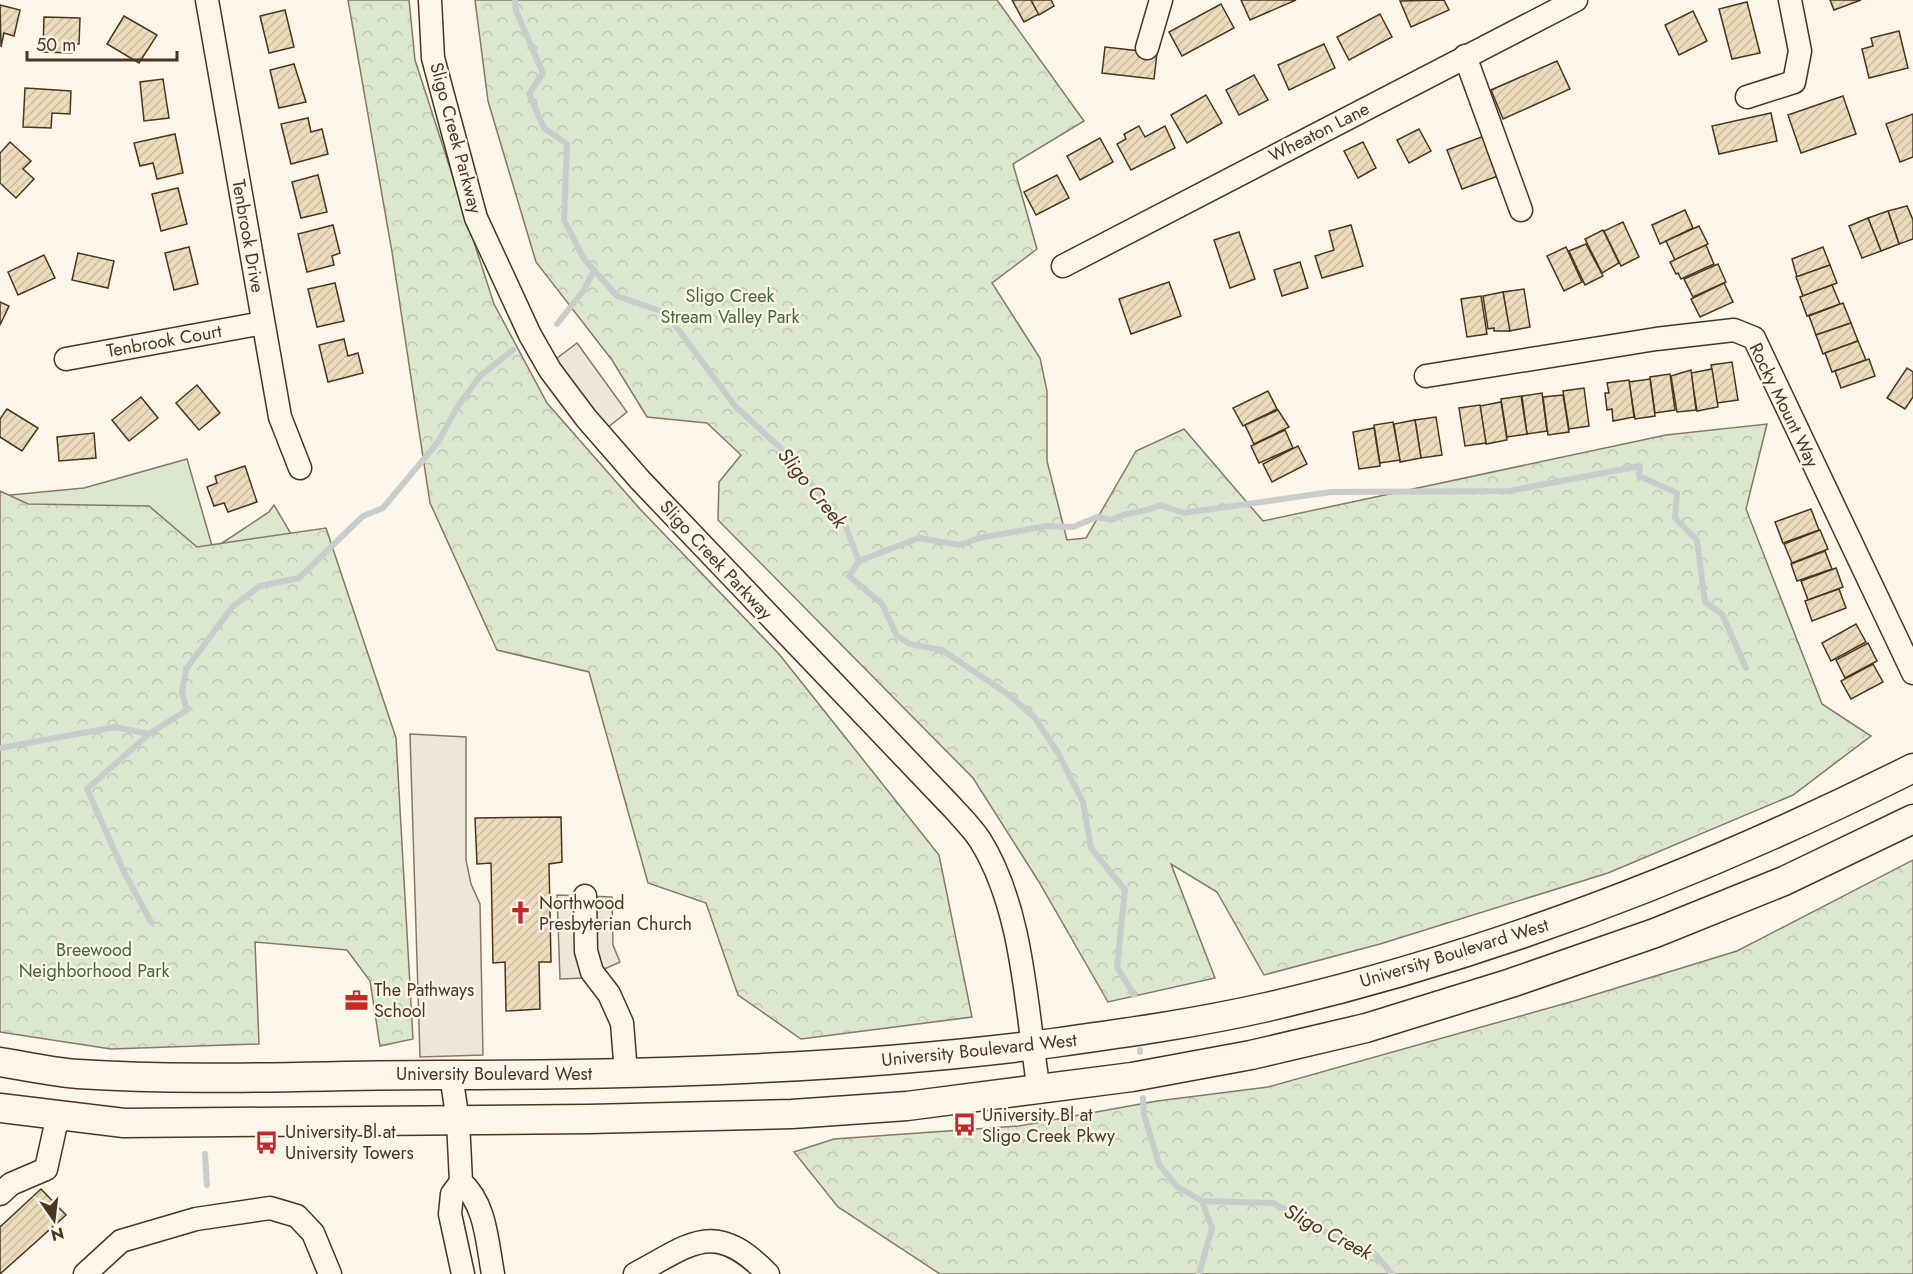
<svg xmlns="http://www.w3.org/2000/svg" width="1913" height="1274" viewBox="0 0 1913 1274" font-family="Jost,sans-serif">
  <defs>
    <pattern id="forest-crowns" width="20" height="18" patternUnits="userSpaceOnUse" patternTransform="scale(1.5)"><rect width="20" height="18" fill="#dce7d0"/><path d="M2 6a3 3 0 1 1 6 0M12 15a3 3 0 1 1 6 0" fill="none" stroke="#bec7b2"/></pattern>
    <pattern id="building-hatch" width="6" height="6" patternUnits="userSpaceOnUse" patternTransform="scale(1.5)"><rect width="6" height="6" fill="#ecdcbc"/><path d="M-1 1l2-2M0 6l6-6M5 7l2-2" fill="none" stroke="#ccbda1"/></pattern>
  </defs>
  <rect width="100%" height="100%" fill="#fbf6e9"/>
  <path fill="#dce7d0" stroke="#887966" stroke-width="1.5" d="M 187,459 L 213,549 L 269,512 L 274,505 L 297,544 L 135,607 L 0,496 L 84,488 Z"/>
  <g fill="url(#forest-crowns)" stroke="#887966" stroke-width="1.5">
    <path d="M 348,0 L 409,0 L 415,60 L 494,304 L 547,403 L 640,509 L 779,654 L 939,855 L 972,1017 L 801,1039 L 738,995 L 706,903 L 648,883 L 589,672 L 497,650 L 430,503 L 392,252 Z"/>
    <path d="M 475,0 L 997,0 L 1084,121 L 1013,164 L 1037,249 L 992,283 L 1040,358 L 1047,391 L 1047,461 L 1067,540 L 1086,538 L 1136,451 L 1184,429 L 1263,521 L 1666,435 L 1767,424 L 1746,509 L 1822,704 L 1871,736 L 1793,795 L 1608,873 L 1380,944 L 1264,975 L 1217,892 L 1171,864 L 1215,978 L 1108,1002 L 1039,882 L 973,778 L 718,520 L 719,482 L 741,455 L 707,423 L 647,417 L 612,360 L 536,262 L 488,101 Z"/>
    <path d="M 0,491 L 28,504 L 149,506 L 197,547 L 326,528 L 396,738 L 413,1039 L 380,1046 L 370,981 L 347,950 L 255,942 L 259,1044 L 111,1049 L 0,1032 Z"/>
    <path d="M 1913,860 L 1913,1274 L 940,1274 L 838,1207 L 794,1152 L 834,1139 L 1019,1126 L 1157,1101 L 1268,1087 L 1574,1001 L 1737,951 Z"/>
  </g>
  <g fill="#ede7d9" stroke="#887966" stroke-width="1.5">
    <path d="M 577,343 L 627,412 L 607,428 L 556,359 Z"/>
    <path d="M 410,734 L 466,737 L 466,860 L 471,884 L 480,904 L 483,1055 L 420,1057 Z"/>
    <path d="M 557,895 L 612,897 L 613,945 L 620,962 L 584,978 L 560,979 Z"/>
  </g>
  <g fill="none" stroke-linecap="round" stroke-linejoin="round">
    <g stroke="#c9cecd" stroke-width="6">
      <path d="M 515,0 L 516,11 L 543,73 L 529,94 L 544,128 L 567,144 L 564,220 L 584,259 L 617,296 L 666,313 L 735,406 L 788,455 L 846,527 L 859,561 L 849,576 L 882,604 L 897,636 L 910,644 L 942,650 L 1009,695 L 1035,718 L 1058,753 L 1083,802 L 1091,848 L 1125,890 L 1117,967 L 1134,995"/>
      <path d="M 557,324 L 584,290 L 594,270"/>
      <path d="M 859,561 L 919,538 L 960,545 L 979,538 L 1047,526 L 1073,527 L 1097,517 L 1112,520 C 1128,510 1143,514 1160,505 L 1184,513 L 1331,492 L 1509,491 L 1640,466 L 1639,476 L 1677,493 L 1675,518 L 1697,540 L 1705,602 L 1722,614 L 1746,668"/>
      <path d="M 0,748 L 115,727 L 149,734"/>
      <path d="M 151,922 L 124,872 L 87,789 L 149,734 L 187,710 L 182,693 L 186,669 L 233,606 L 260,586 L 299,578 L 363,516 L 383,508 L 438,442 L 458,406 L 480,376 L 513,350"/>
      <path d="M 1140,1052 L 1140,1050"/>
      <path d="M 1143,1098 L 1144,1115 L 1159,1164 L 1176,1186 L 1202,1201 L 1273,1203 L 1342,1241 L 1373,1252 L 1392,1274"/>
      <path d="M 205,1154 L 207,1185"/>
      <path d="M 1199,1274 L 1212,1228 L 1202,1201"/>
    </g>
  </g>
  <g fill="url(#building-hatch)" stroke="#4a3520" stroke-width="1.5">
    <path d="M 1012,0 L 1031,0 L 1039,14 L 1024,22 Z"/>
    <path d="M 1031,0 L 1051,0 L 1054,6 L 1039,15 Z"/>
    <path d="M 1241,0 L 1296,0 L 1250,20 Z"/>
    <path d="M 1444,0 L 1449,10 L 1411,27 L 1400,1 Z"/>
    <path d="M 1830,0 L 1861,0 L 1834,10 Z"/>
    <path d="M 1747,2 L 1760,53 L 1732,59 L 1719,9 Z"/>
    <path d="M 1221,4 L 1234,28 L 1182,56 L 1169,32 Z"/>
    <path d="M 0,5 L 20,10 L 14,36 L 4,33 L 1,47 Z"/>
    <path d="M 285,10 L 294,47 L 269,53 L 260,16 Z"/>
    <path d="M 1693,11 L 1707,41 L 1679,55 L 1665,25 Z"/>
    <path d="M 1380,14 L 1392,37 L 1349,60 L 1337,37 Z"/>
    <path d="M 124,16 L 157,35 L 139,63 L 107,44 Z"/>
    <path d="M 44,17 L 80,18 L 79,44 L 73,44 L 72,53 L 43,52 Z"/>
    <path d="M 1899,31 L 1908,68 L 1869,78 L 1862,49 L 1873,46 L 1871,38 Z"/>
    <path d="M 1324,44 L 1335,68 L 1289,90 L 1278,65 Z"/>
    <path d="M 1105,47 L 1157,53 L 1154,79 L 1102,73 Z"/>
    <path d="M 1557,61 L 1570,89 L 1503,119 L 1491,90 Z"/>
    <path d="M 294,64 L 306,102 L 279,108 L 270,70 Z"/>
    <path d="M 1254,75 L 1268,100 L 1239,115 L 1226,90 Z"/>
    <path d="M 163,79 L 169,118 L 144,121 L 140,82 Z"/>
    <path d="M 25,88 L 71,91 L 70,114 L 52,113 L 51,128 L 23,127 Z"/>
    <path d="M 1206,95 L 1222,123 L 1187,143 L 1171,115 Z"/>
    <path d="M 1843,96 L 1856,134 L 1801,153 L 1788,115 Z"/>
    <path d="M 1771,113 L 1777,141 L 1719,154 L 1712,126 Z"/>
    <path d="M 1913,114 L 1913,157 L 1900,162 L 1886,124 Z"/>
    <path d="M 308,118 L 311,132 L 322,129 L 328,154 L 291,164 L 281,124 Z"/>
    <path d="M 1139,126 L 1145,137 L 1165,126 L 1175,148 L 1131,170 L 1117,144 L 1126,139 L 1124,134 Z"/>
    <path d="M 1419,129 L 1431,151 L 1409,163 L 1397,140 Z"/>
    <path d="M 175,134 L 183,173 L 157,179 L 153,163 L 140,166 L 134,143 Z"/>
    <path d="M 1484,136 L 1498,176 L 1462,189 L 1447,150 Z"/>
    <path d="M 1100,138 L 1113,162 L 1080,180 L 1067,156 Z"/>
    <path d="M 10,142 L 31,161 L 23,169 L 34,179 L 16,198 L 0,183 L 0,153 Z"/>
    <path d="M 1363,142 L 1376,168 L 1358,178 L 1344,151 Z"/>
    <path d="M 318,175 L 327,212 L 301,218 L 292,182 Z"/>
    <path d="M 1057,175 L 1069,198 L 1036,215 L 1024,192 Z"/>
    <path d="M 178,188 L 187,224 L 161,231 L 152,194 Z"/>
    <path d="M 1907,206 L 1913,220 L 1913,239 L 1899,244 L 1888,211 Z"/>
    <path d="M 1685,210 L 1693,228 L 1660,244 L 1652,225 Z"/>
    <path d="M 1888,211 L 1899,244 L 1881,251 L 1868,218 Z"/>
    <path d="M 1868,218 L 1881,251 L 1862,258 L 1849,226 Z"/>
    <path d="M 1623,222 L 1639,257 L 1621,266 L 1604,231 Z"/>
    <path d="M 333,225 L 340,253 L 332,256 L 334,265 L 307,272 L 298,234 Z"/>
    <path d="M 1351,225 L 1363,266 L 1322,278 L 1315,256 L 1334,250 L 1329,231 Z"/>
    <path d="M 1699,226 L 1708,244 L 1675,260 L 1666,241 Z"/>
    <path d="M 1603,230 L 1619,263 L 1602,273 L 1585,239 Z"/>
    <path d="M 1239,232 L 1255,279 L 1230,288 L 1214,240 Z"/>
    <path d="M 1586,244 L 1603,276 L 1585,285 L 1569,251 Z"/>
    <path d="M 1706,245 L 1714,264 L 1681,279 L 1678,273 L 1676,274 L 1670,262 Z"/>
    <path d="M 189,247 L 198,284 L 174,290 L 165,253 Z"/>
    <path d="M 1566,247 L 1582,282 L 1564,291 L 1547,256 Z"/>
    <path d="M 1823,247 L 1830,265 L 1797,277 L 1792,259 Z"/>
    <path d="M 78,253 L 114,261 L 108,288 L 72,280 Z"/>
    <path d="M 44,255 L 55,278 L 18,295 L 8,272 Z"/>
    <path d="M 1300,262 L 1308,288 L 1282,296 L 1274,270 Z"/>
    <path d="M 1718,264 L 1726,282 L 1693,297 L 1684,279 Z"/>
    <path d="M 1830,265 L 1837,283 L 1803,296 L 1796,277 Z"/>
    <path d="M 1169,282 L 1181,316 L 1131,334 L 1119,299 Z"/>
    <path d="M 335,283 L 344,321 L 317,327 L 308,289 Z"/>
    <path d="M 1724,283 L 1733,302 L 1700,317 L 1691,299 Z"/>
    <path d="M 1832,285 L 1840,304 L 1807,316 L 1800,297 Z"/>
    <path d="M 1524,289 L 1530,327 L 1509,331 L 1503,292 Z"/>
    <path d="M 1503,292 L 1510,331 L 1494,331 L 1494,328 L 1488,329 L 1483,296 Z"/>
    <path d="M 1481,296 L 1487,334 L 1467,337 L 1461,299 Z"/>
    <path d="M 0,302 L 9,306 L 0,325 Z"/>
    <path d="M 1843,303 L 1851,323 L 1816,335 L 1809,316 Z"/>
    <path d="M 1851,323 L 1858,341 L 1823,354 L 1816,335 Z"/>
    <path d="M 344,339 L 348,356 L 358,353 L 363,373 L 328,382 L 319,345 Z"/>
    <path d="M 1858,341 L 1866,360 L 1832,372 L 1825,353 Z"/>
    <path d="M 1869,359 L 1875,376 L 1841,388 L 1835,371 Z"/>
    <path d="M 1732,362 L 1738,400 L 1717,403 L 1711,365 Z"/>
    <path d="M 1907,368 L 1913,372 L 1913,397 L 1905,409 L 1887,398 Z"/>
    <path d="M 1712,369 L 1718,407 L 1697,411 L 1691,373 Z"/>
    <path d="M 1691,370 L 1696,410 L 1677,412 L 1671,376 Z"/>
    <path d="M 1670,374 L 1675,410 L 1655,413 L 1650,377 Z"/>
    <path d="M 1650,379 L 1655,416 L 1635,419 L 1629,382 Z"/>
    <path d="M 1629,380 L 1634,417 L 1613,421 L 1612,409 L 1607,410 L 1605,393 L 1609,393 L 1607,383 Z"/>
    <path d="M 197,385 L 220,413 L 199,430 L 176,403 Z"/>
    <path d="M 1584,388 L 1589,426 L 1569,429 L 1563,391 Z"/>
    <path d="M 1268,391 L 1277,409 L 1243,426 L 1233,408 Z"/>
    <path d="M 1542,393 L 1547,431 L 1527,434 L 1522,396 Z"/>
    <path d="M 1563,395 L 1569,432 L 1548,435 L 1543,397 Z"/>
    <path d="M 1521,396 L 1527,434 L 1507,437 L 1501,399 Z"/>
    <path d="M 141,397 L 158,418 L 129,441 L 112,420 Z"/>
    <path d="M 1501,402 L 1507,440 L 1486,444 L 1480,406 Z"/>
    <path d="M 1480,405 L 1486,443 L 1465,446 L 1459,408 Z"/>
    <path d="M 7,409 L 38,428 L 22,451 L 0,437 L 0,419 Z"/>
    <path d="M 1278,410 L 1289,427 L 1254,444 L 1245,425 Z"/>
    <path d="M 1436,417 L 1442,455 L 1421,458 L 1415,420 Z"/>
    <path d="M 1415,420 L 1421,458 L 1400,462 L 1394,424 Z"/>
    <path d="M 1393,422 L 1400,460 L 1380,463 L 1374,425 Z"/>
    <path d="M 1374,428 L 1380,466 L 1359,469 L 1353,432 Z"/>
    <path d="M 1285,430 L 1293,448 L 1259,463 L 1251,446 Z"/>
    <path d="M 94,433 L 96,458 L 59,461 L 57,437 Z"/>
    <path d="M 1298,446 L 1307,464 L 1272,482 L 1263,464 Z"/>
    <path d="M 245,466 L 257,502 L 228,512 L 224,503 L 214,506 L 207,487 L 217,483 L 215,476 Z"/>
    <path d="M 1811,509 L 1819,530 L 1783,543 L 1775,522 Z"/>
    <path d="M 1820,530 L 1828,549 L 1792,563 L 1784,544 Z"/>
    <path d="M 1825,551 L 1832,569 L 1797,581 L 1791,564 Z"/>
    <path d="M 1836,568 L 1843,587 L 1808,600 L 1801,581 Z"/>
    <path d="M 1839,589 L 1846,608 L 1812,621 L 1805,601 Z"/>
    <path d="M 1856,624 L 1866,642 L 1831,661 L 1822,643 Z"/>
    <path d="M 1868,643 L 1877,661 L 1845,678 L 1836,660 Z"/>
    <path d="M 1873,664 L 1883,682 L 1851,699 L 1841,681 Z"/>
    <path d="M 561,817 L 562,862 L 549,864 L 551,962 L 539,962 L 540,1009 L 506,1011 L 505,962 L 493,963 L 491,863 L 477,864 L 475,818 Z"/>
    <path d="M 41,1189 L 66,1215 L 0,1274 L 0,1227 Z"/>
  </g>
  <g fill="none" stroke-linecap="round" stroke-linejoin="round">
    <defs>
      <g id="minor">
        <path d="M 207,0 L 280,417 L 300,468"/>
        <path d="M 430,0 L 433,58 L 476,218 L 530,335 L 550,370 L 586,418 L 640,480 L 953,808 C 962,818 973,829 980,840 C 1024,910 1026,1010 1039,1091"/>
        <path d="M 1147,48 L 1161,0"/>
        <path d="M 1465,56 L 1521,210"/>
        <path d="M 1747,97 L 1794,82 L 1800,51 L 1790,0"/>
        <path d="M 1063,266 L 1576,0"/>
        <path d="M 66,359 L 263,323"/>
        <path d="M 1426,376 L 1656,339 L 1734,330 L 1754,338 L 1913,673"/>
        <path d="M 585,896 L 586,951 L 592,972 L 609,994 L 622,1023 L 626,1073"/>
        <path d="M 451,1075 L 458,1121 L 461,1182 L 452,1194 L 450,1214 L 463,1274"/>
        <path d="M 461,1182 C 486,1204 487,1242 493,1274"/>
        <path d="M 0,1194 L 11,1184 L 46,1169 L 58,1115"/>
        <path d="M 85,1274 L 121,1241 L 196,1219 L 270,1208 L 297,1216 L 313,1233 L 330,1274"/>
        <path d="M 635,1274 C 693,1243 714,1219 768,1274"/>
      </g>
      <g id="major">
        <path d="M 0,1062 C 26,1066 52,1072 78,1074 C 200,1082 321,1075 443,1075 C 647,1075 850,1069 1053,1043 C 1125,1033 1197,1023 1267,1007 C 1492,955 1708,871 1913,768"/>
        <path d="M 0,1108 L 124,1123 L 589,1119 L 792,1114 L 907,1106 L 1132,1077 L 1251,1055 L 1366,1028 L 1511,983 L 1655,933 L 1784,881 L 1913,819"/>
      </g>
    </defs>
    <use href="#minor" stroke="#4a3520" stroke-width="25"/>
    <use href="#major" stroke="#4a3520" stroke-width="31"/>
    <use href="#minor" stroke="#fbf6e9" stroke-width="22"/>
    <use href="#major" stroke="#fbf6e9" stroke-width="28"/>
  </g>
  <defs>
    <symbol id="church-bare" viewBox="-9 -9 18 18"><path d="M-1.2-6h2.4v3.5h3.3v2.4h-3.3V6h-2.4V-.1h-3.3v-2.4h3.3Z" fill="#c62828" stroke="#fbf6e9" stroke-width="2.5" paint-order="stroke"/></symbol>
    <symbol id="office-bare" viewBox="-9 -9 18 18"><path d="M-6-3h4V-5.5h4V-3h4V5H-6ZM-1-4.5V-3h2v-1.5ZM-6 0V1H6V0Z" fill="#c62828" stroke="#fbf6e9" stroke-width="2.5" paint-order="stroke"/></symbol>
    <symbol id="bus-bare" viewBox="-9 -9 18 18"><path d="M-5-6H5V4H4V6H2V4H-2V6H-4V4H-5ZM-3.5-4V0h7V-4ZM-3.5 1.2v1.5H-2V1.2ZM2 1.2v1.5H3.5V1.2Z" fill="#c62828" stroke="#fbf6e9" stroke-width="2.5" paint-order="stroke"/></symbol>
  </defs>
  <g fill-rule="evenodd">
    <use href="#church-bare" x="504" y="896" width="33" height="33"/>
    <use href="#office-bare" x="340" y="984" width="33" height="33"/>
    <use href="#bus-bare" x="948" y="1108" width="33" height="33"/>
    <use href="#bus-bare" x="250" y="1126" width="33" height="33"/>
  </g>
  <g text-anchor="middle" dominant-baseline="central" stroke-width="4.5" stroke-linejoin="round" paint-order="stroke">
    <g font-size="18" fill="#4a3520" stroke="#fbf6e9">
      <text transform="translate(1319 132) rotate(-27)">Wheaton Lane</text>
      <text transform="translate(456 138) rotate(75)">Sligo Creek Parkway</text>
      <text transform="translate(248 236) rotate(80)">Tenbrook Drive</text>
      <text transform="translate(164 341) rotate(-10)">Tenbrook Court</text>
      <text transform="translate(1784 405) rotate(64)">Rocky Mount Way</text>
      <text transform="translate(716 560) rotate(47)">Sligo Creek Parkway</text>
      <text transform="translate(1454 953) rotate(-17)">University Boulevard West</text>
      <text transform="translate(979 1050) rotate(-6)">University Boulevard West</text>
      <text x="494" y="1074">University Boulevard West</text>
    </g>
    <g font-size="18" fill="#436837" stroke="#fbf6e9">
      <text x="730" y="296">Sligo Creek<tspan x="730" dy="21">Stream Valley Park</tspan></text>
      <text x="94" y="950">Breewood<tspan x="94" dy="21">Neighborhood Park</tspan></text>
    </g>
    <g font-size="18" fill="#4a3520" stroke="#fbf6e9" text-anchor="start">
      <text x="539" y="903">Northwood<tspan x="539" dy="21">Presbyterian Church</tspan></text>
      <text x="374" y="990">The Pathways<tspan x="374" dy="21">School</tspan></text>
      <text x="982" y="1115">University Bl at<tspan x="982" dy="21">Sligo Creek Pkwy</tspan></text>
      <text x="285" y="1132">University Bl at<tspan x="285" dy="21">University Towers</tspan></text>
    </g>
    <g font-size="20" font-style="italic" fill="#4a3520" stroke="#fbf6e9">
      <text transform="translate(812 488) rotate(51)">Sligo Creek</text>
      <text transform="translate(1328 1232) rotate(28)">Sligo Creek</text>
    </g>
  </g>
  <g transform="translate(54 1220) rotate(166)" stroke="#fbf6e9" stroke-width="4.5" paint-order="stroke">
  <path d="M0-4.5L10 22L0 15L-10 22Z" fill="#4a3520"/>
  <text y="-9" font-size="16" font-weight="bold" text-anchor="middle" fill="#4a3520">N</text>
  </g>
  <path d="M27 51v9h150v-9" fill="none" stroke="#4a3520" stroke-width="3"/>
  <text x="36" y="51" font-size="18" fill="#4a3520" stroke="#fbf6e9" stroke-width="4.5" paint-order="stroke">50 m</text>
</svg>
